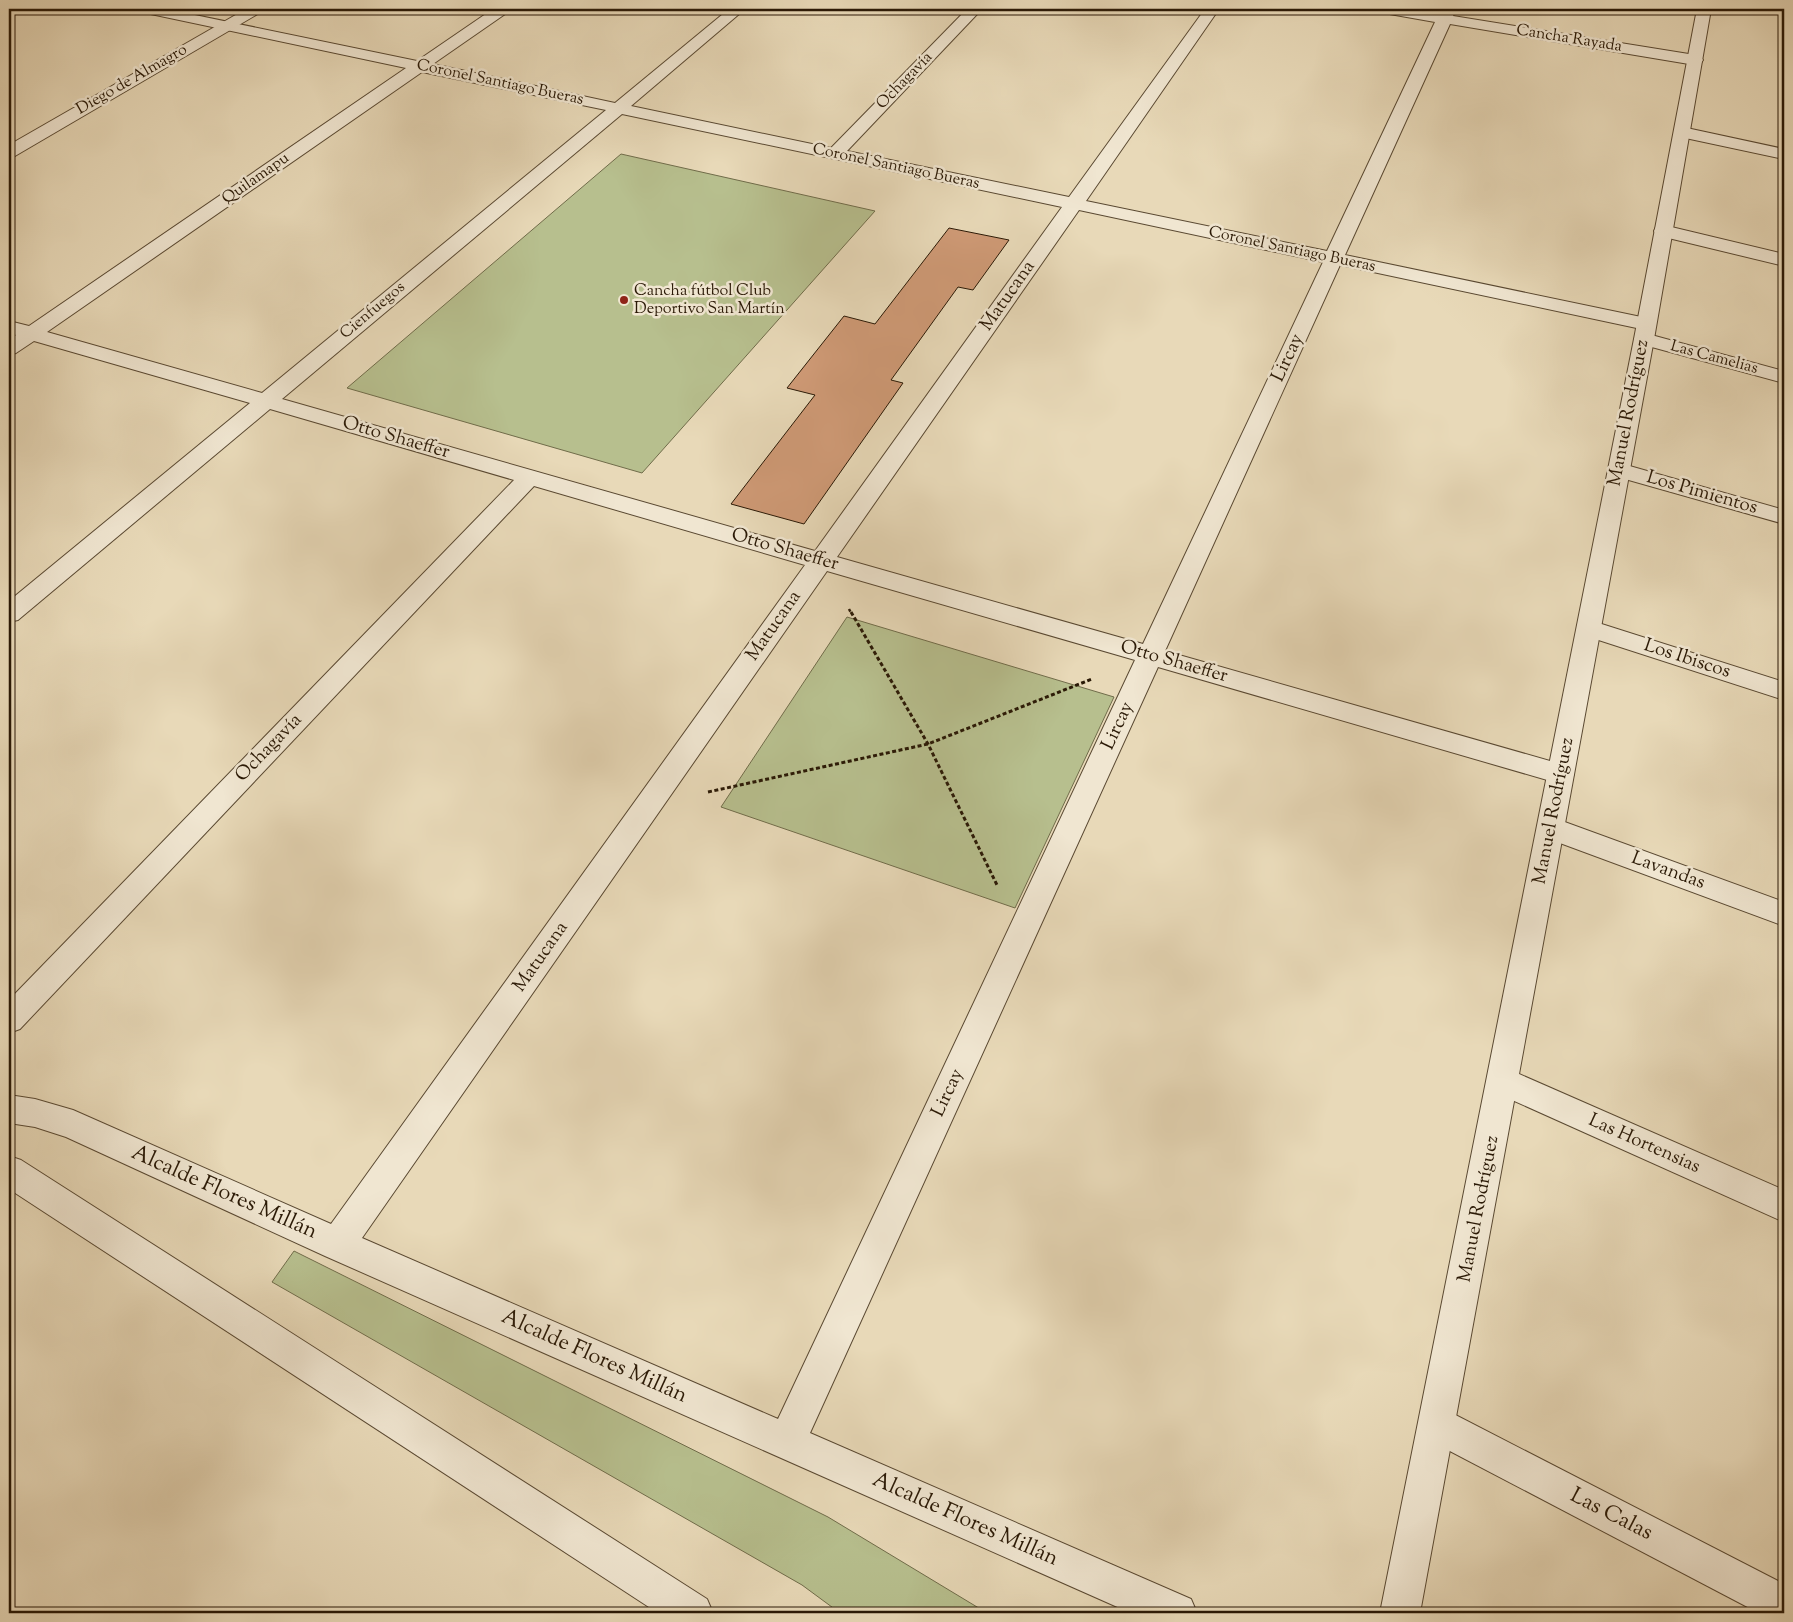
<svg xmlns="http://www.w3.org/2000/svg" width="1793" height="1622" viewBox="0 0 1793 1622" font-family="'Sorts Mill Goudy',serif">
  <rect width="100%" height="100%" fill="#e8d9b8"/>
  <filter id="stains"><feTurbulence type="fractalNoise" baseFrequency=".004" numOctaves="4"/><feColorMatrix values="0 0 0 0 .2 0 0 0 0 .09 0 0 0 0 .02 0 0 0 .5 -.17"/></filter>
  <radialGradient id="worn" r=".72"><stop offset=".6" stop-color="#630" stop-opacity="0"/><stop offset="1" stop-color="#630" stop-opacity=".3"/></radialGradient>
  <g fill="#b7bf8e" stroke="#706c4a">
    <path d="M 621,154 L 875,211 L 642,473 L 347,388 Z"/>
    <path d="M 847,617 L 1114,697 L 1015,908 L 721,807 Z"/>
    <path d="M 294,1251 L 828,1517 L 987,1613 L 840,1613 L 802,1585 L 272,1282 Z"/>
  </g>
  <path fill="#cf9a76" stroke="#2a1906" d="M 949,228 L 1009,240 L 973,290 L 958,287 L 891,380 L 903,383 L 804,524 L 731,504 L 815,395 L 787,388 L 844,316 L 875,324 Z"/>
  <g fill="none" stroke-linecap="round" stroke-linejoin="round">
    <defs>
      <g id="minor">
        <path d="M 139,9 L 166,9 L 417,61 L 493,9 L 510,9 L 508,12 L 433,64 L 615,103 L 729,9 L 745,9 L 631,106 L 831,148 L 967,9 L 982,9 L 847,151 L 1069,197 L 1205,9 L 1219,9 L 1086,201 L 1327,251 L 1435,22 L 1384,13 L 1379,12 L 1377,9 L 1410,9 L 1439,14 L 1442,9 L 1456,9 L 1453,16 L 1695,55 L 1701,57 L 1703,60 L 1701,63 L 1695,65 L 1450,24 L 1345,255 L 1646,318 L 1653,320 L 1656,324 L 1653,328 L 1646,330 L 1340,265 L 1165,651 L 1571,767 L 1574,774 L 1571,781 L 1561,784 L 1158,667 L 810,1433 L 1191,1599 L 1197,1613 L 1131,1613 L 325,1256 L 66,1137 L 35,1127 L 9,1123 L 9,1095 L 35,1099 L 73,1110 L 331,1224 L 805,565 L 534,486 L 20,1029 L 9,1033 L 9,1000 L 514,480 L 270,409 L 18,620 L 9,622 L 9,601 L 250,403 L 34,341 L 16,353 L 9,355 L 9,340 L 16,335 L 9,333 L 9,321 L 29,326 L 406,68 L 146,13 L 141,12 ZM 422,72 L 606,110 L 262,393 L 47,332 ZM 622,114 L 1062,207 L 815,551 L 282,399 ZM 1079,210 L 1323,262 L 1143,644 L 837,557 ZM 827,571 L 1135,660 L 778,1419 L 362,1238 Z"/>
        <path d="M 1682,127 L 1784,149 L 1784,159 L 1676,136 L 1674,132 L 1676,128 Z"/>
        <path d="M 1663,225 L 1784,254 L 1784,266 L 1656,235 L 1654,231 L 1656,227 Z"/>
        <path d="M 1644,333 L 1784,371 L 1784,383 L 1637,343 L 1634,339 L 1637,335 Z"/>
        <path d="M 1619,463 L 1784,510 L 1784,524 L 1611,475 L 1608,470 L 1611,465 Z"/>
        <path d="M 1589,620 L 1784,682 L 1784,700 L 1580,634 L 1577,628 L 1580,622 Z"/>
        <path d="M 1551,817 L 1784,902 L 1784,926 L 1541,836 L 1537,828 L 1541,820 Z"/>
        <path d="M 1503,1067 L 1784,1190 L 1784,1222 L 1492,1091 L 1487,1081 L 1492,1071 Z"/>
        <path d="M 1438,1406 L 1784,1584 L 1784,1613 L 1759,1613 L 1425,1438 L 1419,1425 L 1425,1412 Z"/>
      </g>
      <g id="tertiary">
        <path d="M 246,9 L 263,9 L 261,12 L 15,156 L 9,157 L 9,145 Z"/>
        <path d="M 1697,9 L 1711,9 L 1654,339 L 1420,1613 L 1380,1613 L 1634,339 Z"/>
        <path d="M 9,1156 L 21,1160 L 707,1599 L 713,1613 L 658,1613 L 9,1189 Z"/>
      </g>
    </defs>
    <use href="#minor" stroke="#5a4932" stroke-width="2"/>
    <use href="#tertiary" stroke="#5a4932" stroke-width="2"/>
    <path stroke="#2a1906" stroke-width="2.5" stroke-dasharray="3 2" stroke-linecap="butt" d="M 849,609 L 851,613"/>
    <g stroke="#2a1906" stroke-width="3" stroke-dasharray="4 2.5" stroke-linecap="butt">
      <path d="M 851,612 L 928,744 L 997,885"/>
      <path d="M 708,792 L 928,744 L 1092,679"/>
    </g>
    <use href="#minor" fill="#f0e6d1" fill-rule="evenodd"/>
    <use href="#tertiary" fill="#f0e6d1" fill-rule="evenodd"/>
  </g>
  <circle fill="#8f2418" stroke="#f0e6d1" stroke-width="2" cx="624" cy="300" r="5"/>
  <g text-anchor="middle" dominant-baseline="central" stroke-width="5" stroke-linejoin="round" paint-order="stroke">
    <g font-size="16" fill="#2a1906" stroke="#f0e6d1">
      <text transform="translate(1569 39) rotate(9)">Cancha Rayada</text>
      <text transform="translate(132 80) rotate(-30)">Diego de Almagro</text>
      <text transform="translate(905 81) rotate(-46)">Ochagavía</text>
      <text transform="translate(500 83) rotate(12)">Coronel Santiago Bueras</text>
      <text transform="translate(896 167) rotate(12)">Coronel Santiago Bueras</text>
      <text transform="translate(256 179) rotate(-35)">Quilamapu</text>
      <text transform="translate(1292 250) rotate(12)">Coronel Santiago Bueras</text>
      <text transform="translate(373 311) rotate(-40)">Cienfuegos</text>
      <text transform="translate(1714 358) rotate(15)">Las Camelias</text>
    </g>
    <g font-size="16" fill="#2a1906" stroke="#f0e6d1" text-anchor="start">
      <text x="634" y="291">Cancha fútbol Club<tspan x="634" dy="18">Deportivo San Martín</tspan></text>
    </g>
    <g font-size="19" fill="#2a1906" stroke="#f0e6d1">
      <text transform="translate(1008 296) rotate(-55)">Matucana</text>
      <text transform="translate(1288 358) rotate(-65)">Lircay</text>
      <text transform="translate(1629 413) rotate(-79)">Manuel Rodríguez</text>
      <text transform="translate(396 438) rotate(16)">Otto Shaeffer</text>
      <text transform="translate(1702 493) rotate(16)">Los Pimientos</text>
      <text transform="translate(785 550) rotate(16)">Otto Shaeffer</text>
      <text transform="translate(774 626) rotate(-55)">Matucana</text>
      <text transform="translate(1687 659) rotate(18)">Los Ibiscos</text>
      <text transform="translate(1174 662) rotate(16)">Otto Shaeffer</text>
      <text transform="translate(1118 726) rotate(-65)">Lircay</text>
      <text transform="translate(269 748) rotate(-46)">Ochagavía</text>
      <text transform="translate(1554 811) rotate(-79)">Manuel Rodríguez</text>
      <text transform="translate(1668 871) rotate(20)">Lavandas</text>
      <text transform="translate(541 957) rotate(-55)">Matucana</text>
      <text transform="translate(948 1093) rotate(-65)">Lircay</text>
      <text transform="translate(1644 1144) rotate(24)">Las Hortensias</text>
      <text transform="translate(1479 1209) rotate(-79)">Manuel Rodríguez</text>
    </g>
    <g font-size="22" fill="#2a1906" stroke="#f0e6d1">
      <text transform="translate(224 1193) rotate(24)">Alcalde Flores Millán</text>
      <text transform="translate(594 1357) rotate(24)">Alcalde Flores Millán</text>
      <text transform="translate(1611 1515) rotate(27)">Las Calas</text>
      <text transform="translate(965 1520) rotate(24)">Alcalde Flores Millán</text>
    </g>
  </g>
  <rect width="1793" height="1622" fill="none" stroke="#e8d9b8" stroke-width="30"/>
  <rect x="10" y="10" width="1773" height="1602" fill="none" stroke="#2a1906" stroke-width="2.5"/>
  <rect x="15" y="15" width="1763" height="1592" fill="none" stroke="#2a1906"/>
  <rect width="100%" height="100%" filter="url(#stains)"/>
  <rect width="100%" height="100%" fill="url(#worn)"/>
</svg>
